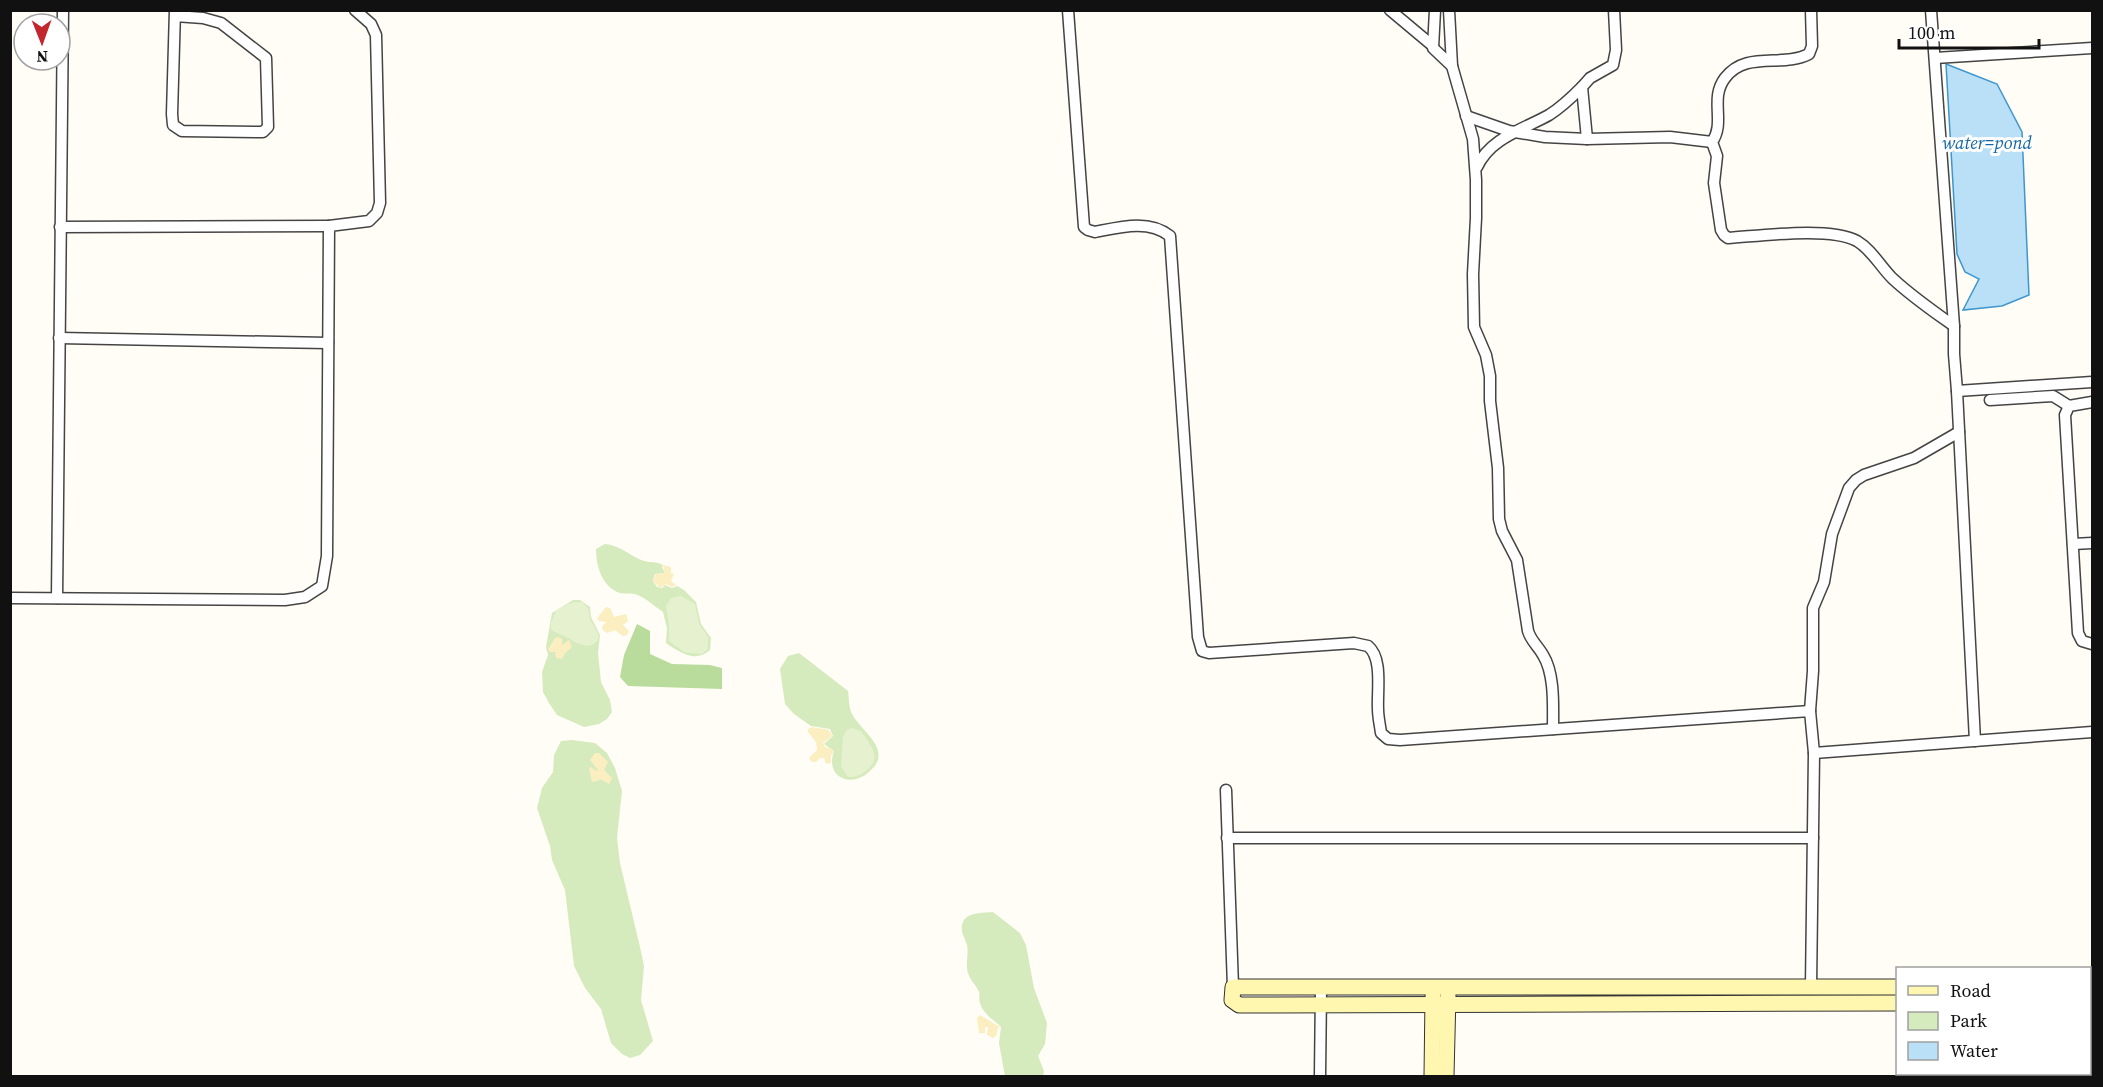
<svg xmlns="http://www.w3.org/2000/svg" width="2103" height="1087" viewBox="0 0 2103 1087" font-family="'Source Serif 4',serif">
  <rect width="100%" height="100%" fill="#fffdf5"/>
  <g fill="#d5ebbd">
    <path d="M 605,544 C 620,545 630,556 644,561 C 651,563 656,561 663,565 L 662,567 L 665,573 L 655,574 L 653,581 L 657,587 L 662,588 L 665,585 L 672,588 L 677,586 L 684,590 L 696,602 L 701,624 L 711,638 L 710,650 C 696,663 680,653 666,643 L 667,628 L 663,612 C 654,606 644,596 634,594 C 630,593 625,594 620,593 C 602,587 596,566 596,549 Z"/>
    <path d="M 573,600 L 580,600 L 590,607 L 591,617 L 600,635 L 598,653 L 601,682 L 610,700 L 612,712 L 607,719 L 599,724 L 584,727 L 557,715 L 549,703 L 543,692 L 542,672 L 548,655 L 546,647 L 552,613 Z"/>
    <path d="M 799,653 L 848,691 C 849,698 849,709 852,714 C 861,731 892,749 872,769 C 853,790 824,778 834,751 L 824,744 L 833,736 L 830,729 L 811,726 L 794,714 L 785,704 L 780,669 L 788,656 Z"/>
    <path d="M 572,740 L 595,743 L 607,753 L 615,768 L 622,791 L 617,838 L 620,863 L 640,947 L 644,966 L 641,1000 L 653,1041 L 640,1055 L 630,1058 L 622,1054 L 611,1043 L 601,1009 L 585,988 L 574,966 L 565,890 L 552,860 L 550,846 L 537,808 L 542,788 L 553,772 L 554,755 L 561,741 Z"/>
    <path d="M 993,912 L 1020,933 L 1026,945 L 1034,988 L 1047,1023 L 1045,1044 L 1038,1056 L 1044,1071 L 1043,1076 L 1005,1076 L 999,1043 L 1001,1027 C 994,1020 983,1014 980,1003 C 978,998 981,994 978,990 C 975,984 970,980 968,973 C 965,964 969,954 967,945 C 965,938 959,930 963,922 C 967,912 983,913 993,912 Z"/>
  </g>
  <path fill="#b9dc9c" d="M 637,624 L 650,631 L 650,654 L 672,664 L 710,665 L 722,668 L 722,689 L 628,686 L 620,677 L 624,655 Z"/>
  <g fill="#fbeec1">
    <path d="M 663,565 L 671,567 L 671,573 L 674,574 L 671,581 L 676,585 L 672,587 L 666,584 L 660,588 L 653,581 L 656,574 L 665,573 Z"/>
    <path d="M 606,607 L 610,608 L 614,617 L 626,614 L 628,621 L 623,625 L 629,631 L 627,635 L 623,636 L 615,630 L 607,633 L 603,630 L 602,627 L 606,622 L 599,621 L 597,618 Z"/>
    <path d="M 558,637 L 562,639 L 562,645 L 569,640 L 572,647 L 565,653 L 562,659 L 556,658 L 555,652 L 550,652 L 548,649 L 555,638 Z"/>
    <path d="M 812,727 C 820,730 830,726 832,736 L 823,743 L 825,747 L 832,749 L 834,752 L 831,755 L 831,763 L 826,764 L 824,758 L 820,758 L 816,762 L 812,762 L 809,758 L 817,750 L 816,742 L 808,732 L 808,729 Z"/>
    <path d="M 595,753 L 599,753 L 608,762 L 604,770 L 612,778 L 609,784 C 596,776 603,781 592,782 L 589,768 L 591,767 L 596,771 L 598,770 L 590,760 Z"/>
    <path d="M 980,1015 L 1000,1027 L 998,1028 L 996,1036 L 993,1038 L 987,1035 L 988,1027 L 985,1027 L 985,1033 L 979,1033 L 977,1018 Z"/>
  </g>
  <g fill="#e6f2cf">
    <path d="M 681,596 L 695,604 L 699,624 L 708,637 L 708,649 L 702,654 L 684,652 L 669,641 L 669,624 L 666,606 L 671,598 Z"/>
    <path d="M 573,602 L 582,602 L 588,608 L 590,620 L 599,635 C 596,652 579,645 570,639 C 564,635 557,634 551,630 L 551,623 L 556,610 Z"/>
    <path d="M 851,728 L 861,731 C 870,746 883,756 867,770 C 860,775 857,777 848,777 L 841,766 L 843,737 L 846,731 Z"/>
  </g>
  <path fill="#b9e0f7" stroke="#3f96cf" stroke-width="1.5" d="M 1946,64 L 1997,84 L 2022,132 L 2029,295 L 2002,306 L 1963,310 L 1979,279 L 1965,272 L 1957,254 Z"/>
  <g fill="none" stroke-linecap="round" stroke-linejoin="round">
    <defs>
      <g id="street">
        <path d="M 1068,10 L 1084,227 L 1088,230 L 1095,232 C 1120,227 1149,219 1170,236 L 1198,637 L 1202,651 L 1209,653 L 1354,643 L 1368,646 C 1383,658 1377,691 1378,709 C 1378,717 1380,725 1381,733 L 1388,739 L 1400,740 L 1810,711 L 1814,753 L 1811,987"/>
        <path d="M 1390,10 L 1433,46"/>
        <path d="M 1435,10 L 1433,48 L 1452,66 L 1473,139 L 1476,180 L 1476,218 L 1473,274 L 1474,327 L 1486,355 L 1490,376 L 1490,401 L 1498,468 L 1499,519 L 1502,531 L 1517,560 L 1528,631 C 1531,641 1538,646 1543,655 C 1555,674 1553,707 1553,729"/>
        <path d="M 1449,10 L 1452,66"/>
        <path d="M 1614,10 L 1616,50 L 1613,65 L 1590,78 L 1582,87 L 1587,139 L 1670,137 L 1712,142"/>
        <path d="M 1811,10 L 1812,46 L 1809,54 C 1782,68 1746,50 1725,78 C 1709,99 1726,122 1712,142 L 1717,156 L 1714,183 L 1721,230 L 1724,235 L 1728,238 C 1760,236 1830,226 1857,241 C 1872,250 1880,266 1892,278 C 1911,296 1933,311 1954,326"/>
        <path d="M 1931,10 L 1954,326 L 1954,354 L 1957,391 L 1975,741"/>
        <path d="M 175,16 L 203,18 L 221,23 L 266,58 L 268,127 L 263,132 L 182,131 L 173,125 L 172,114 L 175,10"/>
        <path d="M 1935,58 L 2092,48"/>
        <path d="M 1466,116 L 1509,131 L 1545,137 L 1587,139"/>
        <path d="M 1477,167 C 1490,138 1524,129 1549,115 C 1562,107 1572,97 1582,87"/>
        <path d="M 60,227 L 329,226"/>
        <path d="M 59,338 L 328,343"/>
        <path d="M 1957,391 L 2092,382"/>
        <path d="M 1990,400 L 2053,396 L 2069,406"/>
        <path d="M 2092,402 L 2069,406 L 2065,415 L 2078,633 L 2082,641 L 2092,644"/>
        <path d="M 2073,544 L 2092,543"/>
        <path d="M 10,598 L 285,600 L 305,597 L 322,586 L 327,556 L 329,226 L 369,221 L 377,213 L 380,203 L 376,35 L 371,24 L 355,10"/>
        <path d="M 57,598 L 63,10"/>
        <path d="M 1810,711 L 1813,671 L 1813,608 L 1824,582 L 1832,534 L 1849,488 L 1856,480 L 1864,475 L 1914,458 L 1959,432"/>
        <path d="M 1814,753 L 2092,732"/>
        <path d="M 1226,790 L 1233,987"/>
        <path d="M 1227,838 L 1813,838"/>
        <path d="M 1915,1074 L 1915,1076"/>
        <path d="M 1320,1076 L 1321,988"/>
      </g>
      <g id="secondary">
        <path d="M 2090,986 L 2092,986"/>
        <path d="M 1898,987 L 1233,987 L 1232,1000 L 1239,1005 L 1898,1003"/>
        <path d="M 2090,1003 L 2092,1003"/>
        <path d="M 1432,1076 L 1433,996"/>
        <path d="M 1446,1076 L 1448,995"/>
      </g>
    </defs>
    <use href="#street" stroke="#444" stroke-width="13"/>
    <use href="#secondary" stroke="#333" stroke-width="17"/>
    <use href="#street" stroke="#fff" stroke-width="10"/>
    <use href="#secondary" stroke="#fff6b0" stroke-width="15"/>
  </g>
  <g text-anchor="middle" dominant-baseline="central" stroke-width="6" stroke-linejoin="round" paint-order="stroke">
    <g font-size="18" font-style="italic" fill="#1768a6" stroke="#fff">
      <text x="1987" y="142">water=pond</text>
    </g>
  </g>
  <rect width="2103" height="1087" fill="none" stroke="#111111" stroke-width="24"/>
  <rect x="1896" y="967" width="195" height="108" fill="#ffffff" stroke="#a0a0a0" stroke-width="1.5"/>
  <rect x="1908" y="986" width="30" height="9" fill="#fff6b0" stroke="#a0a0a0" stroke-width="1.5"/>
  <text x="1950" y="997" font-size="18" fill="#111111">Road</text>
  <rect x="1908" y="1012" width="30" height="18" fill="#d5ebbd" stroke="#a0a0a0" stroke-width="1.5"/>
  <text x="1950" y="1027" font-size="18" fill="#111111">Park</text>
  <rect x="1908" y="1042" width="30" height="18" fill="#b9e0f7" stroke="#a0a0a0" stroke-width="1.5"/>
  <text x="1950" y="1057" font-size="18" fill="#111111">Water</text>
  <g transform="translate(42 42) rotate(179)"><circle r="28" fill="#ffffff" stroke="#a0a0a0" stroke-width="1.5"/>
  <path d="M0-4.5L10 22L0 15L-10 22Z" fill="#c4262e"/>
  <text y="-9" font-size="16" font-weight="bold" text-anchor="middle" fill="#111111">N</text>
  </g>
  <path d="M1899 39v9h140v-9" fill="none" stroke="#111111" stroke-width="3"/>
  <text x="1908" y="39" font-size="18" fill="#111111" stroke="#ffffff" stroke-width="4.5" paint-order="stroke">100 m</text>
</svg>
